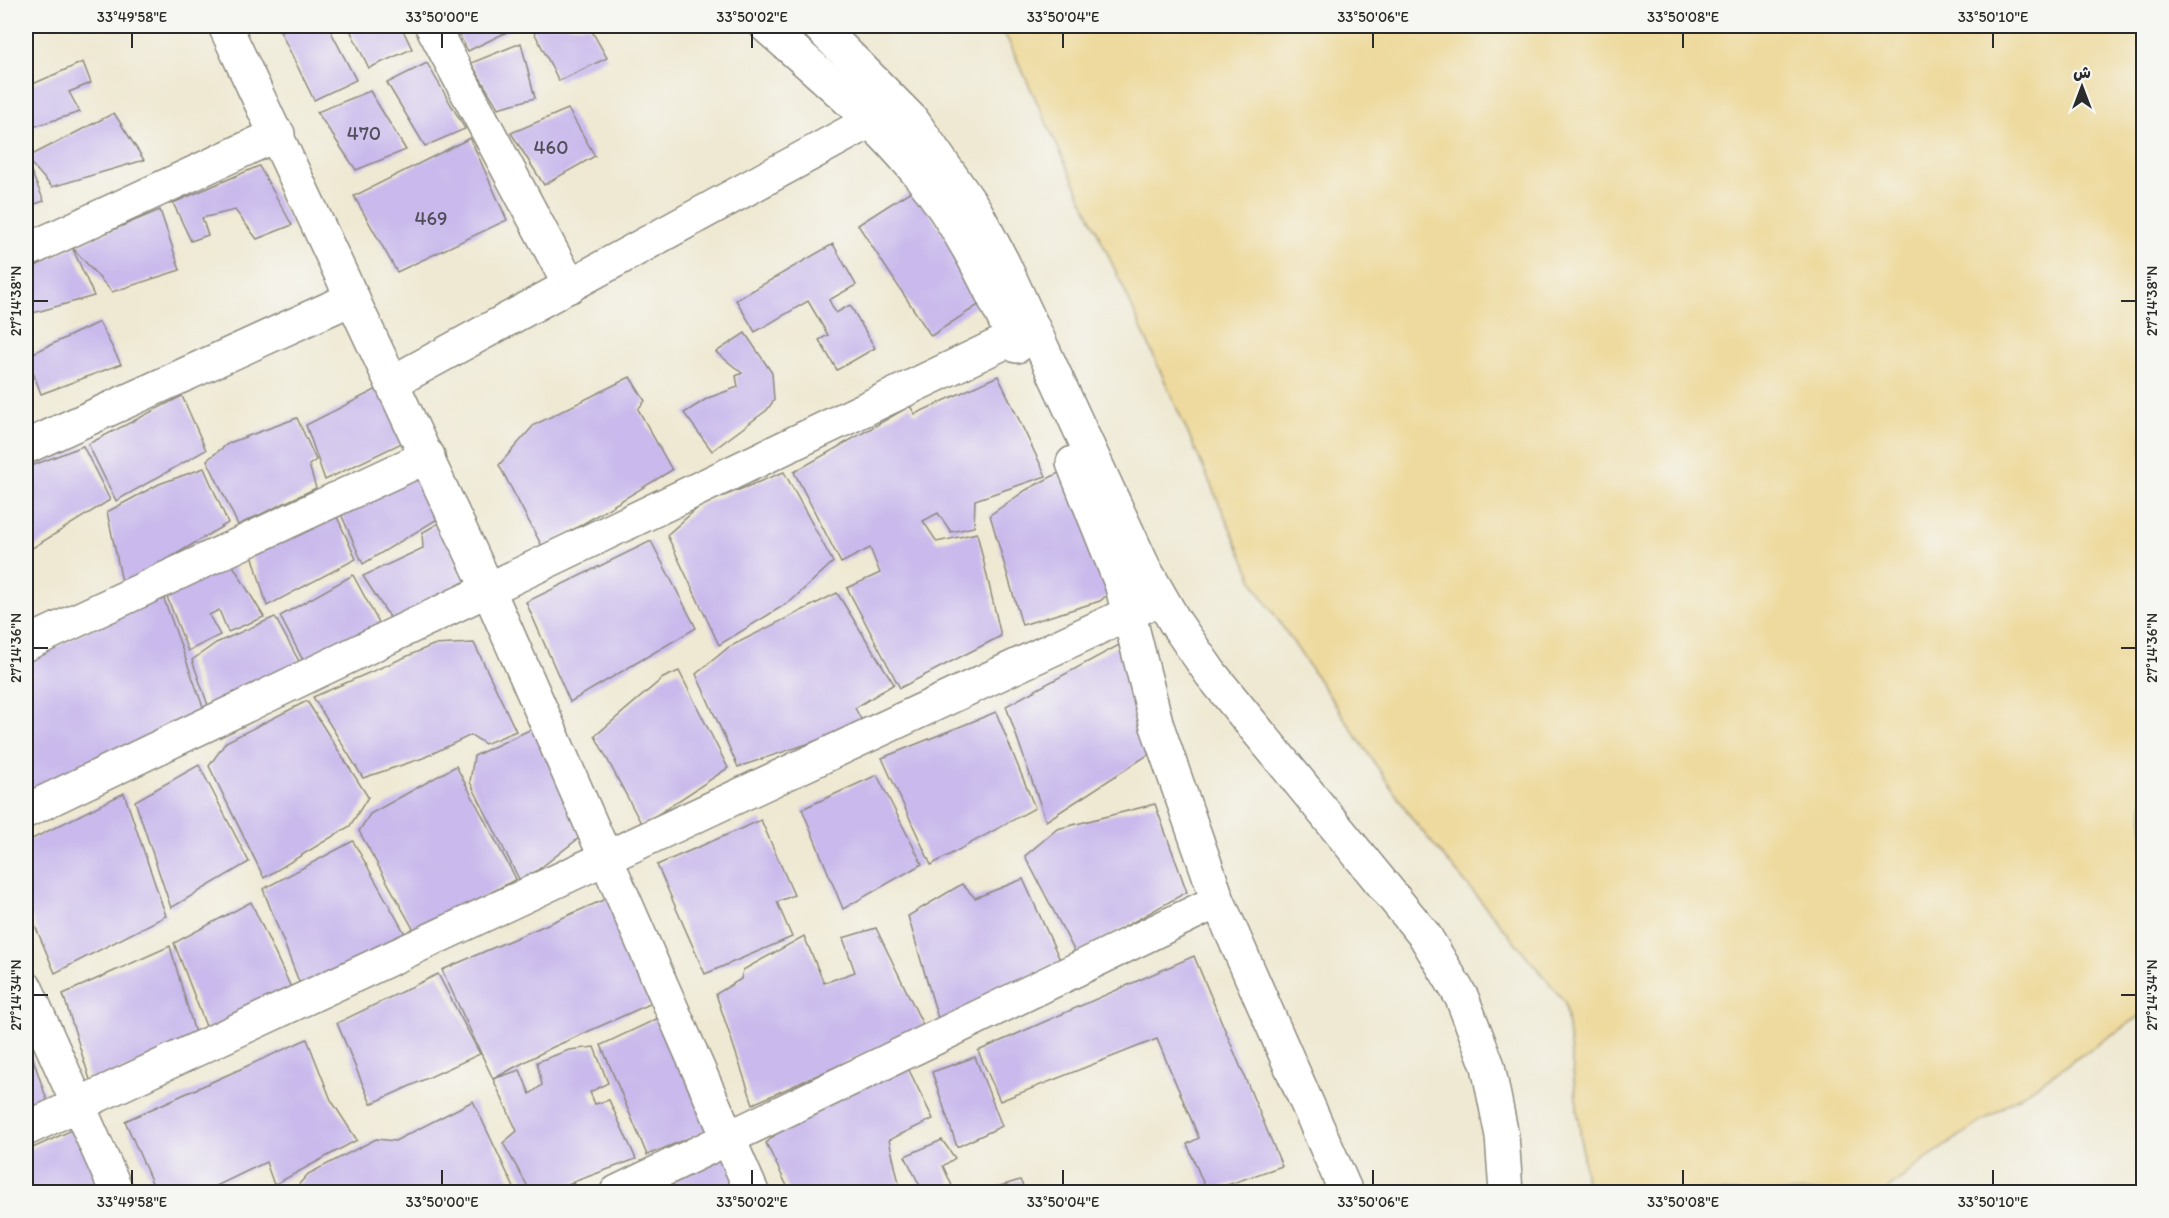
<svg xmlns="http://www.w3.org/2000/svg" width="2169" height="1218" viewBox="0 0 2169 1218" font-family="Itim,'Playpen Sans Arabic',sans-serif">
  <rect width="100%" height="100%" fill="#f6f6f2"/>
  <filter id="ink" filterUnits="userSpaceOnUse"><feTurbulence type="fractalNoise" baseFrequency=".0167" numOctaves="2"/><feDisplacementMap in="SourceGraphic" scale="12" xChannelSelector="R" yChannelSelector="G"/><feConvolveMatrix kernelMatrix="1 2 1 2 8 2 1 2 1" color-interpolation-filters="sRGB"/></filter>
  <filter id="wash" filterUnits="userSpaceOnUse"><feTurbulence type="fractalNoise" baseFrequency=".008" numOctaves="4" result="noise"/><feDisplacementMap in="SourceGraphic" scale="24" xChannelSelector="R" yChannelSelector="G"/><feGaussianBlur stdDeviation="1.35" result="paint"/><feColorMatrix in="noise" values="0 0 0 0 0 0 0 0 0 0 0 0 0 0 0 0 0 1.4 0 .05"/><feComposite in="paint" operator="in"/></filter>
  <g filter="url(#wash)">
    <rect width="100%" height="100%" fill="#efe9d3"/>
    <path fill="#eeda9e" stroke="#8c8264" stroke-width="1.5" d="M 994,26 L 2143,26 L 2143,1014 L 1927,1158 L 1884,1192 L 1587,1192 L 1565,1002 L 1413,820 L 1257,589 L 1123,287 L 1007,38 Z"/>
    <g id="blocks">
      <g fill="#c9b9ec">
        <path d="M 293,26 L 328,26 L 356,80 L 314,100 L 280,31 Z"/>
        <path d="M 348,26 L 401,26 L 412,49 L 369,68 Z"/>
        <path d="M 454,26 L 512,26 L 513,29 L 468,51 Z"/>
        <path d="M 531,26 L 589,26 L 607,58 L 559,81 Z"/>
        <path d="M 521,43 L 535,98 L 498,108 L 471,63 Z"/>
        <path d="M 83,62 L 91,83 L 69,92 L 80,112 L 26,129 L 26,87 Z"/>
        <path d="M 427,63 L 465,129 L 425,146 L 387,83 Z"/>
        <path d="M 370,91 L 406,150 L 356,170 L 317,112 Z"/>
        <path d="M 568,109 L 595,156 L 544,185 L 511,133 Z"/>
        <path d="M 114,113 L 144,160 L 52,187 L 26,158 Z"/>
        <path d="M 470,138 L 507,220 L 397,272 L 354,196 Z"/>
        <path d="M 26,160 L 44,201 L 26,207 Z"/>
        <path d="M 259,166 L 292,225 L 257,239 L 235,210 L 202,218 L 208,235 L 191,241 L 173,203 Z"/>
        <path d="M 914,189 L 986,300 L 931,336 L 858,225 Z"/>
        <path d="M 160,210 L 180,270 L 112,292 L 72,247 L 94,296 L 26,315 L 26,271 L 72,247 Z"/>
        <path d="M 833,244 L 856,285 L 829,300 L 836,313 L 850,305 L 875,348 L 837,370 L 819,340 L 828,335 L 808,301 L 755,332 L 736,300 Z"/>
        <path d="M 99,322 L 121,364 L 41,394 L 27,356 Z"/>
        <path d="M 745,333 L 772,373 L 774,400 L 767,410 L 712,451 L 684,413 L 708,398 L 738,387 L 736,376 L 742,373 L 716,352 Z"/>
        <path d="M 998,376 L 1046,476 L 975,500 L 974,527 L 951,532 L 938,513 L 923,521 L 937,542 L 977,533 L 1001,636 L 900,688 L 847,588 L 880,573 L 870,548 L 841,563 L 794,472 L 910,406 L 915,414 Z"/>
        <path d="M 630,377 L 645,401 L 638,409 L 672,470 L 543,548 L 499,465 L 534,425 Z"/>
        <path d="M 383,386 L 408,440 L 325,480 L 306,425 Z"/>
        <path d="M 182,396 L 206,450 L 116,501 L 88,444 Z"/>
        <path d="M 297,418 L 316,460 L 309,465 L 316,488 L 238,525 L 207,460 L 229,443 Z"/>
        <path d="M 83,446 L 110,500 L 26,552 L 26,468 Z"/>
        <path d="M 423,466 L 441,517 L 363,564 L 337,505 Z"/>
        <path d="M 204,468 L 228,523 L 123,586 L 107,512 L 159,484 Z"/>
        <path d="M 1068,468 L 1129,576 L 1100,601 L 1022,625 L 990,515 L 1026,490 Z"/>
        <path d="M 784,472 L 833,562 L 791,601 L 719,645 L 667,535 L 701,505 Z"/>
        <path d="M 333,508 L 356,559 L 267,606 L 250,547 Z"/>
        <path d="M 447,518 L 476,578 L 392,621 L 363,576 L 423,548 L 422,533 Z"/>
        <path d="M 651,541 L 696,628 L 570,702 L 526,602 Z"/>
        <path d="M 232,564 L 264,617 L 228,632 L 219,610 L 209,615 L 220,635 L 188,651 L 166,594 Z"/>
        <path d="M 353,575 L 382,629 L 306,666 L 280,616 Z"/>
        <path d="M 161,591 L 206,715 L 26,800 L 26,663 Z"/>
        <path d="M 26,593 L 36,621 L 26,626 Z"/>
        <path d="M 837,593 L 894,684 L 855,708 L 864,725 L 738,767 L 696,674 L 729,647 Z"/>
        <path d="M 275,617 L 301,665 L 210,711 L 192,660 L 216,643 Z"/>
        <path d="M 474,643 L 516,731 L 485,744 L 471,735 L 423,758 L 363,778 L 313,697 L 433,645 Z"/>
        <path d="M 1119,645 L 1157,749 L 1046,821 L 1006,706 Z"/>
        <path d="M 679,671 L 728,768 L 642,825 L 595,736 L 663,678 Z"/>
        <path d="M 307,701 L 368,797 L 350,826 L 264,878 L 209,766 L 226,742 Z"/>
        <path d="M 996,712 L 1035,808 L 931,865 L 882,758 Z"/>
        <path d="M 538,726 L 602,820 L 521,883 L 470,782 L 474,756 Z"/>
        <path d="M 199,765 L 249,862 L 171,908 L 135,801 Z"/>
        <path d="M 456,766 L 516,879 L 416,934 L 359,831 L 370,814 Z"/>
        <path d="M 877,775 L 922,864 L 843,909 L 802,809 Z"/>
        <path d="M 124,793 L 166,916 L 55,973 L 26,904 L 26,842 Z"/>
        <path d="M 1155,804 L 1187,892 L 1076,954 L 1025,856 L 1057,829 Z"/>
        <path d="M 761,820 L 794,895 L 777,902 L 792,937 L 705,974 L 657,865 Z"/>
        <path d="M 353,841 L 408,939 L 301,987 L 263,889 Z"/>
        <path d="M 1023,879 L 1061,962 L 939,1022 L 908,916 L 962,884 L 975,898 Z"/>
        <path d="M 617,894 L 661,999 L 551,1048 L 493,1079 L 520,1070 L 530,1094 L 542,1085 L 537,1062 L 569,1050 L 594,1047 L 608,1083 L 590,1092 L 595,1104 L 609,1100 L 636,1159 L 546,1192 L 531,1192 L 503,1143 L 517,1131 L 493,1079 L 442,970 Z"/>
        <path d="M 251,902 L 294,994 L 209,1034 L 174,943 Z"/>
        <path d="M 876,928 L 924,1027 L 753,1104 L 716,994 L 741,979 L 743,970 L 804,936 L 824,983 L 855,972 L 843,938 Z"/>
        <path d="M 170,946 L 197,1040 L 91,1083 L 63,994 Z"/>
        <path d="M 1194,956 L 1282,1166 L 1207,1192 L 1187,1144 L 1199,1138 L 1157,1039 L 1000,1101 L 978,1051 Z"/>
        <path d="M 438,974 L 480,1054 L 371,1104 L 337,1023 Z"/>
        <path d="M 667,1014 L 714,1128 L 647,1155 L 601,1045 Z"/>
        <path d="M 26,1038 L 50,1109 L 26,1120 Z"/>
        <path d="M 307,1039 L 331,1100 L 357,1140 L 274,1185 L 266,1162 L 204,1192 L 156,1192 L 125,1121 Z"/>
        <path d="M 975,1057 L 1002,1126 L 957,1147 L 932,1072 Z"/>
        <path d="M 907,1066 L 933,1119 L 889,1140 L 901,1192 L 790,1192 L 766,1143 L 800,1113 Z"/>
        <path d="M 473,1101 L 516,1192 L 292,1192 L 308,1174 L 376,1139 L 395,1141 Z"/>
        <path d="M 81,1126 L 107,1192 L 26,1192 L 26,1151 Z"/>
        <path d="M 942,1140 L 955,1158 L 943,1166 L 953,1188 L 945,1192 L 923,1192 L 905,1156 Z"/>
        <path d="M 726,1143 L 741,1192 L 647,1192 Z"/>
        <path d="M 1020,1180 L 1026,1192 L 981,1192 Z"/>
        <path d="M 573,1183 L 579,1192 L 556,1192 Z"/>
      </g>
    </g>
  </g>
  <g filter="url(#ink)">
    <use href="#blocks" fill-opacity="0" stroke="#8d8a7f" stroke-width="1.5"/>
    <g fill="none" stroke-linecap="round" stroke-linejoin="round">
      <defs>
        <g id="minor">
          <path d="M 225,26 L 488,589 L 752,1192"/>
          <path d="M 432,26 L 570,286"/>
          <path d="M 766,26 C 818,72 873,118 917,172 C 960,224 989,286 1017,346"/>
          <path d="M 819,26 L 912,120 L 975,210 L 1003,263 L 1144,568 L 1175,622 L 1211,674 L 1425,936 L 1462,998 L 1488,1066 L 1502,1136 L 1506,1192"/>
          <path d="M 26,251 L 278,134"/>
          <path d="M 393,382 L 887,112"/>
          <path d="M 26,447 L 353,298"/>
          <path d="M 1073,463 L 1121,583 L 1157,726 L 1218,901 L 1346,1192"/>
          <path d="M 26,644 L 428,456"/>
          <path d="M 26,811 L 1032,329"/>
          <path d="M 26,988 L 117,1192"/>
          <path d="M 26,1129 L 1149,604"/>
          <path d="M 617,1192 L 1218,901"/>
        </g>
      </defs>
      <use href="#minor" stroke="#8d8a7f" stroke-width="36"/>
      <use href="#minor" stroke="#fff" stroke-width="33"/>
    </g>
  </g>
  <path fill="none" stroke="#2b2b2b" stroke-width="2" d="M 132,33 L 132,48M 442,33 L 442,48M 752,33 L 752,48M 1063,33 L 1063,48M 1373,33 L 1373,48M 1683,33 L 1683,48M 1993,33 L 1993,48M 33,301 L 48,301M 2121,301 L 2136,301M 33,648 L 48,648M 2121,648 L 2136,648M 33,995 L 48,995M 2121,995 L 2136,995M 132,1170 L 132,1185M 442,1170 L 442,1185M 752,1170 L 752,1185M 1063,1170 L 1063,1185M 1373,1170 L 1373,1185M 1683,1170 L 1683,1185M 1993,1170 L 1993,1185"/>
  <g text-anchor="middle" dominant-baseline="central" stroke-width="4.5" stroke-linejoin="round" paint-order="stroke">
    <g font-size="20" fill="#524e5b">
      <text x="364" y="133">470</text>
      <text x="551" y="147">460</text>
      <text x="431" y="218">469</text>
    </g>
  </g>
  <rect width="2169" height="1218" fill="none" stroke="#f6f6f2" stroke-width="66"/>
  <g transform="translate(2082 87)" stroke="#f6f6f2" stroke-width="4.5" paint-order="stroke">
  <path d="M0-4.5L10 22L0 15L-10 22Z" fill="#2b2b2b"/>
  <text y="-9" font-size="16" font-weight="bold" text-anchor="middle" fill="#2b2b2b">ش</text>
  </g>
  <rect x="33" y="33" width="2103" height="1152" fill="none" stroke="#2b2b2b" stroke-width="2"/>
  <g font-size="15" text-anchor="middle" fill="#2b2b2b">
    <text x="132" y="22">33°49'58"E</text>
    <text x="442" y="22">33°50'00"E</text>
    <text x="752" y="22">33°50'02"E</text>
    <text x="1063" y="22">33°50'04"E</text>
    <text x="1373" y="22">33°50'06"E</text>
    <text x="1683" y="22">33°50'08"E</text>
    <text x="1993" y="22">33°50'10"E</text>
    <text transform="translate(16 301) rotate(-90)" y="5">27°14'38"N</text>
    <text transform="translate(2152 301) rotate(-90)" y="5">27°14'38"N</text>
    <text transform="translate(16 648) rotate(-90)" y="5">27°14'36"N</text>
    <text transform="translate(2152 648) rotate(-90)" y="5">27°14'36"N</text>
    <text transform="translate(16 995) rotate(-90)" y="5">27°14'34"N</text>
    <text transform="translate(2152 995) rotate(-90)" y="5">27°14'34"N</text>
    <text x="132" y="1207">33°49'58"E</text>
    <text x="442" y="1207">33°50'00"E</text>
    <text x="752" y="1207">33°50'02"E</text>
    <text x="1063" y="1207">33°50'04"E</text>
    <text x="1373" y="1207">33°50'06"E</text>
    <text x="1683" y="1207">33°50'08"E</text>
    <text x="1993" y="1207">33°50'10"E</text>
  </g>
</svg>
